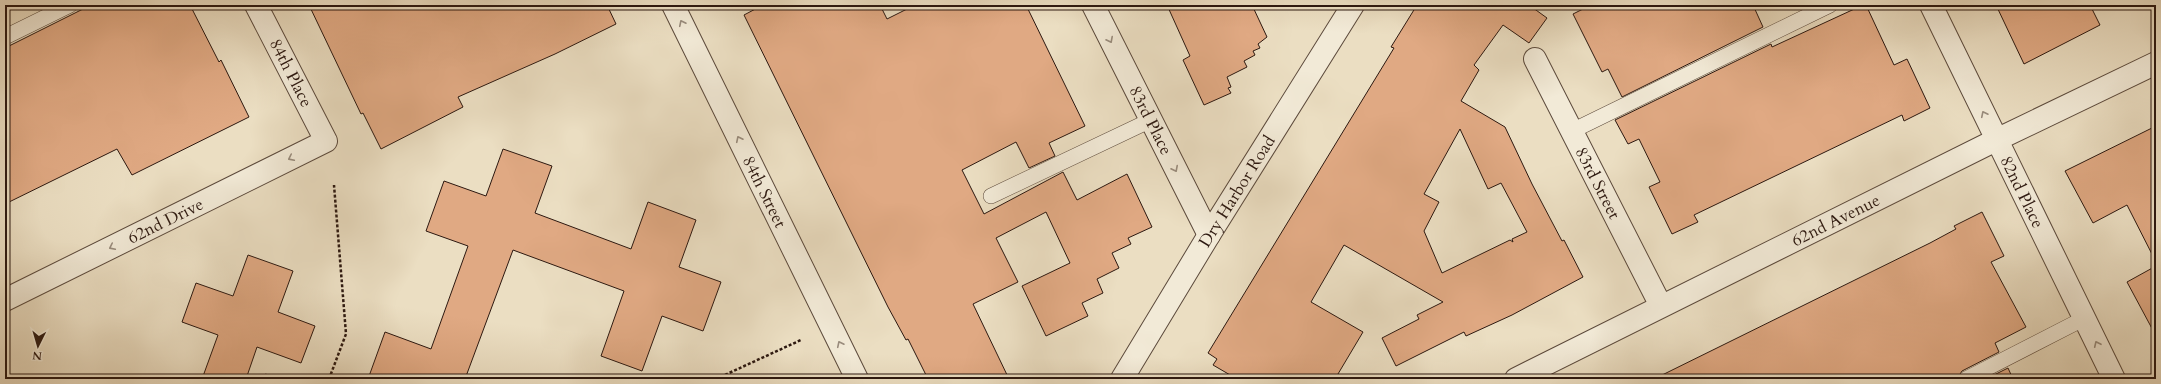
<svg xmlns="http://www.w3.org/2000/svg" width="2161" height="384" viewBox="0 0 2161 384" font-family="Cardo,serif">
  <rect width="100%" height="100%" fill="#ebdec2"/>
  <filter id="stains"><feTurbulence type="fractalNoise" baseFrequency=".005" numOctaves="4"/><feColorMatrix values="0 0 0 0 .2 0 0 0 0 .09 0 0 0 0 .02 0 0 0 .5 -.17"/></filter>
  <radialGradient id="worn" r=".72"><stop offset=".6" stop-color="#630" stop-opacity="0"/><stop offset="1" stop-color="#630" stop-opacity=".3"/></radialGradient>
  <g fill="#e0a983" stroke="#2c1810" fill-rule="evenodd">
    <path d="M 91,5 L 190,5 L 219,62 L 221,60 L 249,117 L 132,175 L 117,149 L 5,204 L 5,48 Z"/>
    <path d="M 309,5 L 607,5 L 616,24 L 555,54 L 458,97 L 463,107 L 381,149 L 363,113 L 361,114 Z"/>
    <path d="M 763,5 L 880,5 L 887,19 L 915,5 L 1026,5 L 1085,126 L 1049,143 L 1055,156 L 1029,168 L 1016,142 L 962,170 L 984,214 L 1063,172 L 1077,200 L 1127,174 L 1152,227 L 1128,238 L 1131,244 L 1112,253 L 1119,268 L 1097,279 L 1103,293 L 1082,303 L 1088,316 L 1046,336 L 1022,286 L 1070,263 L 1046,212 L 996,238 L 1018,282 L 973,304 L 1009,379 L 928,379 L 908,339 L 906,340 L 888,307 L 744,15 Z"/>
    <path d="M 1167,5 L 1252,5 L 1267,37 L 1258,44 L 1260,48 L 1253,51 L 1255,55 L 1244,61 L 1247,67 L 1227,77 L 1231,87 L 1228,88 L 1231,93 L 1204,105 L 1183,60 L 1190,56 Z"/>
    <path d="M 1417,5 L 1529,5 L 1547,18 L 1529,43 L 1503,25 L 1474,65 L 1479,70 L 1461,101 L 1505,127 L 1532,184 L 1562,241 L 1564,240 L 1583,277 L 1512,315 L 1466,336 L 1464,332 L 1396,366 L 1382,338 L 1419,319 L 1417,315 L 1443,302 L 1344,245 L 1311,302 L 1363,332 L 1335,379 L 1237,379 L 1213,365 L 1217,359 L 1208,353 L 1394,48 L 1391,47 ZM 1460,129 L 1488,189 L 1501,183 L 1527,232 L 1512,239 L 1513,242 L 1510,240 L 1442,273 L 1424,231 L 1439,202 L 1424,194 Z"/>
    <path d="M 1591,5 L 1753,5 L 1763,27 L 1622,97 L 1608,69 L 1602,72 L 1573,14 Z"/>
    <path d="M 1863,5 L 1866,5 L 1894,65 L 1907,59 L 1930,108 L 1904,121 L 1902,115 L 1694,215 L 1698,222 L 1672,234 L 1649,187 L 1660,182 L 1639,139 L 1628,144 L 1615,120 L 1771,44 L 1772,47 Z"/>
    <path d="M 1996,5 L 2090,5 L 2100,25 L 2024,64 Z"/>
    <path d="M 2156,126 L 2156,262 L 2127,205 L 2093,223 L 2065,171 Z"/>
    <path d="M 503,149 L 552,166 L 535,213 L 631,249 L 648,202 L 696,220 L 679,267 L 721,282 L 703,331 L 662,316 L 642,371 L 601,356 L 624,291 L 513,250 L 465,379 L 368,379 L 385,332 L 431,349 L 468,246 L 426,231 L 444,181 L 486,196 Z"/>
    <path d="M 1982,212 L 2004,256 L 1991,262 L 2026,327 L 1995,343 L 1999,352 L 1962,371 L 1957,379 L 1654,379 L 1930,243 L 1956,229 L 1954,226 Z"/>
    <path d="M 248,255 L 293,271 L 278,312 L 315,326 L 301,363 L 257,347 L 246,379 L 202,379 L 218,335 L 182,322 L 196,283 L 233,296 Z"/>
    <path d="M 2156,266 L 2156,336 L 2127,282 Z"/>
    <path d="M 2008,368 L 2013,379 L 1986,379 Z"/>
  </g>
  <g fill="none" stroke-linecap="round" stroke-linejoin="round">
    <defs>
      <g id="service">
        <path d="M 5,37 L 70,5"/>
        <path d="M 1572,131 L 1830,5"/>
        <path d="M 991,196 L 1151,120"/>
        <path d="M 1966,379 L 2085,318"/>
      </g>
      <g id="minor">
        <path id="s1" d="M 673,5 L 857,379"/>
        <path id="s2" d="M 1093,5 L 1209,235"/>
        <path id="s3" d="M 1931,5 L 2114,379"/>
        <path id="s4" d="M 1535,59 L 1661,306"/>
        <path id="s5" d="M 5,300 L 326,141 L 256,5"/>
        <path id="s6" d="M 1122,379 L 1209,235 L 1353,5"/>
        <path id="s7" d="M 1516,379 L 1996,140 L 2156,63"/>
      </g>
    </defs>
    <use href="#service" stroke="#5c4a3c" stroke-width="16"/>
    <use href="#minor" stroke="#5c4a3c" stroke-width="24"/>
    <g stroke="#2c1810" stroke-width="2.5" stroke-dasharray="3 2" stroke-linecap="butt">
      <path d="M 265,374 L 267,379"/>
      <path d="M 329,379 L 346,334 L 334,185"/>
      <path d="M 716,379 L 801,340"/>
    </g>
    <use href="#service" stroke="#f2ead7" stroke-width="15"/>
    <use href="#minor" stroke="#f2ead7" stroke-width="22"/>
  </g>
  <defs><path id="oneway-chevron" d="M-2-3.5L2.5 0L-2 3.5" fill="none" stroke-width="1.6" stroke-linecap="round" stroke-linejoin="round"/></defs>
  <g stroke="#998c7d">
    <use href="#oneway-chevron" transform="translate(682 23) rotate(-116)"/>
    <use href="#oneway-chevron" transform="translate(1110 40) rotate(63)"/>
    <use href="#oneway-chevron" transform="translate(1984 114) rotate(-116)"/>
    <use href="#oneway-chevron" transform="translate(739 139) rotate(-116)"/>
    <use href="#oneway-chevron" transform="translate(291 158) rotate(154)"/>
    <use href="#oneway-chevron" transform="translate(1175 169) rotate(63)"/>
    <use href="#oneway-chevron" transform="translate(112 247) rotate(154)"/>
    <use href="#oneway-chevron" transform="translate(840 344) rotate(-116)"/>
    <use href="#oneway-chevron" transform="translate(2097 344) rotate(-115)"/>
  </g>
  <g text-anchor="middle" dominant-baseline="central" stroke-width="3" stroke-linejoin="round" paint-order="stroke">
    <g font-size="17" fill="#2c1810" stroke="#f2ead7">
      <text transform="translate(291 73) rotate(63)">84th Place</text>
      <text stroke="none"><textPath href="#s2" startOffset="129">83rd Place</textPath></text>
      <text stroke="none"><textPath href="#s4" startOffset="139">83rd Street</textPath></text>
      <text stroke="none"><textPath href="#s6" startOffset="220">Dry Harbor Road</textPath></text>
      <text stroke="none"><textPath href="#s1" startOffset="208">84th Street</textPath></text>
      <text stroke="none"><textPath href="#s3" startOffset="208">82nd Place</textPath></text>
      <text stroke="none"><textPath href="#s7" startOffset="357">62nd Avenue</textPath></text>
      <text stroke="none"><textPath href="#s5" startOffset="179">62nd Drive</textPath></text>
    </g>
  </g>
  <rect width="2161" height="384" fill="none" stroke="#ebdec2" stroke-width="20"/>
  <rect x="6" y="6" width="2149" height="372" fill="none" stroke="#2c1810" stroke-width="2"/>
  <rect x="10" y="10" width="2141" height="364" fill="none" stroke="#2c1810"/>
  <g transform="translate(38 346) rotate(185)" stroke="#f2ead7" stroke-width="3" paint-order="stroke">
  <path d="M0-3L7 15L0 10L-7 15Z" fill="#2c1810"/>
  <text y="-6" font-size="11" font-weight="bold" text-anchor="middle" fill="#2c1810">N</text>
  </g>
  <rect width="100%" height="100%" filter="url(#stains)"/>
  <rect width="100%" height="100%" fill="url(#worn)"/>
</svg>
